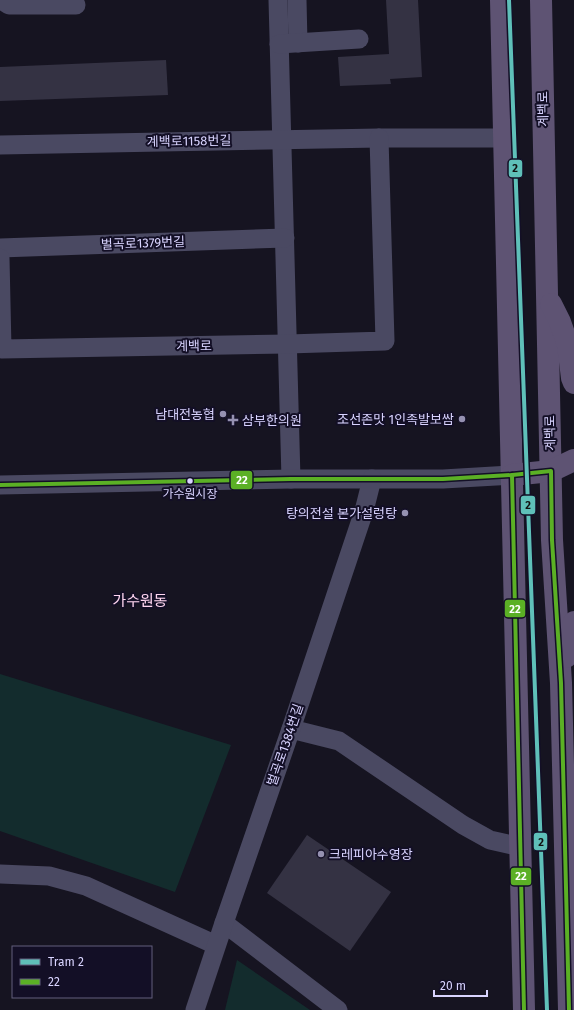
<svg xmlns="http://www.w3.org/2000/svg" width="574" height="1010" viewBox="0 0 574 1010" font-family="'Fira Sans','Noto Sans KR',sans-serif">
  <rect width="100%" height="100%" fill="#161421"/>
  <g fill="#132c2d">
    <path d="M 0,674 L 231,745 L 175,892 L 0,831 Z"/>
    <path d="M 237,960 L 310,1010 L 225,1010 Z"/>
  </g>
  <g fill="#343243">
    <path d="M 386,0 L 418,0 L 422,77 L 390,79 L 391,84 L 340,86 L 338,57 L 389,54 Z"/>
    <path d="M 166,60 L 168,95 L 0,101 L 0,67 Z"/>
    <path d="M 307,835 L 391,892 L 350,951 L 267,893 Z"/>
  </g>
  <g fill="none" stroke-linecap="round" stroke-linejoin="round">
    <g stroke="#4a4962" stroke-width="19">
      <path d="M 1,0 L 9,5 L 76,5"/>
      <path d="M 278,0 L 291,479"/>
      <path d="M 297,0 L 298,43"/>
      <path d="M 279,44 L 359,39"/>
      <path d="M 0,145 L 379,138 L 504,138"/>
      <path d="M 0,248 L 285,238"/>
      <path d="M 0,258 L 2,349 L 288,344 L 385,341 L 379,138"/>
      <path d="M 0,485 L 291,479 L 443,479 L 512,475"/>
      <path d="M 291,729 L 339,741 L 463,825 L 490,840 L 521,847"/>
      <path d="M 0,874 L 49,876 L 86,886 L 216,945"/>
      <path d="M 224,923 L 338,1010"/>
      <path d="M 195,1010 L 224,923 L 291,729 L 364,511 L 372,479"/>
    </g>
    <g stroke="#5e5373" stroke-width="22">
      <path d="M 501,0 L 524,1010"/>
      <path d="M 541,0 L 552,540 L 561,683 L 569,1010"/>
      <path d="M 551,304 L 560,322 L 568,345 L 572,378 L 574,383"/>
      <path d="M 512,475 L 551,471 L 574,460"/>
      <path d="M 566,657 L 574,622"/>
    </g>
    <defs>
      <g id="bus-1">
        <path d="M 512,475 L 524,1010"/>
        <path d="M 0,485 L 291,479 L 443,479 L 512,475 L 551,471 L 552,540 L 561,683 L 569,1010"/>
      </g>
    </defs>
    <use href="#bus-1" stroke="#130f26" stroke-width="7"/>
    <use href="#bus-1" stroke="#5bb025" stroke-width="4"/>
    <defs>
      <path id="tram-1" d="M 509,0 L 547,1010"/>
    </defs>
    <use href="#tram-1" stroke="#130f26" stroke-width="7"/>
    <use href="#tram-1" stroke="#5fc0b9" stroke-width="4"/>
  </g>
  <g fill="#9591b1" stroke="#130f26" stroke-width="1.5">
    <circle cx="223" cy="414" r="4"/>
    <circle cx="462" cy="419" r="4"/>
    <path d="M231 414h4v4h4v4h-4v4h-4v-4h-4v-4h4z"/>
    <circle cx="405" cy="513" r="4"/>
    <circle cx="321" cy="854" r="4"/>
  </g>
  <circle fill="#d9d4ff" stroke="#130f26" stroke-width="1.5" cx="190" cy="481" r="3.5"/>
  <g text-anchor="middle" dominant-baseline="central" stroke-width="4" stroke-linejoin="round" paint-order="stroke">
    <g font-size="12" fill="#d9d4ff" stroke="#130f26">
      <text x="190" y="494">가수원시장</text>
    </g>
    <g font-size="13" fill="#d9d4ff" stroke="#130f26">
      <text transform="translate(543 109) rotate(-91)">계백로</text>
      <text transform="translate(189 141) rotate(-1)">계백로1158번길</text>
      <text transform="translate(143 243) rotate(-2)">벌곡로1379번길</text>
      <text transform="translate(194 346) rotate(-1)">계백로</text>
      <text transform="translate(550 433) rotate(-91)">계백로</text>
      <text transform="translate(285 745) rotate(-71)">벌곡로1384번길</text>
    </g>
    <g font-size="13" fill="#d9d4ff" stroke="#130f26" text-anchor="end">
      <text x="215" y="414">남대전농협</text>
      <text x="454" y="419">조선존맛 1인족발보쌈</text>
      <text x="242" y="420" text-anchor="start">삼부한의원</text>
      <text x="397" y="513">탕의전설 본가설렁탕</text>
      <text x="329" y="854" text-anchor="start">크레피아수영장</text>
    </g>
    <g font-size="15" fill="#ffd6f0" stroke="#130f26">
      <text x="140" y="601">가수원동</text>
    </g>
  </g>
  <g stroke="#130f26" stroke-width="1.5">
    <rect x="508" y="159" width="15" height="19" rx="4" fill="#5fc0b9"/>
    <rect x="230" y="470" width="23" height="20" rx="4" fill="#5bb025"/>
    <rect x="520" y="495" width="16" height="20" rx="4" fill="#5fc0b9"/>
    <rect x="504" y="599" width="22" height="19" rx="4" fill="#5bb025"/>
    <rect x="533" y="832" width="15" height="19" rx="4" fill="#5fc0b9"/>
    <rect x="510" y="867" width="22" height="19" rx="4" fill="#5bb025"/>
  </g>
  <g font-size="11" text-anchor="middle" font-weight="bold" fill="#fff">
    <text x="242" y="484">22</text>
    <text x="515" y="613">22</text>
    <text x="521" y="880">22</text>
  </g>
  <g font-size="11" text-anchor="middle" font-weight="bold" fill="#111">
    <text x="515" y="172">2</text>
    <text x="528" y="509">2</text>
    <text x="541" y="846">2</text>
  </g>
  <rect x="12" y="946" width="140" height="52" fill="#130f26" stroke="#625e7d"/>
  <rect x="20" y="959" width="20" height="6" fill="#5fc0b9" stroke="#625e7d"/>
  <text x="48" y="966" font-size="12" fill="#d9d4ff">Tram 2</text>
  <rect x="20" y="979" width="20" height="6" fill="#5bb025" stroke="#625e7d"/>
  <text x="48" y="986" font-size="12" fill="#d9d4ff">22</text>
  <path d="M434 990v6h53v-6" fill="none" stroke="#d9d4ff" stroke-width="2"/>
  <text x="440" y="990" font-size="12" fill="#d9d4ff" stroke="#130f26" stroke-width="3" paint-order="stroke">20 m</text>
</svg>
